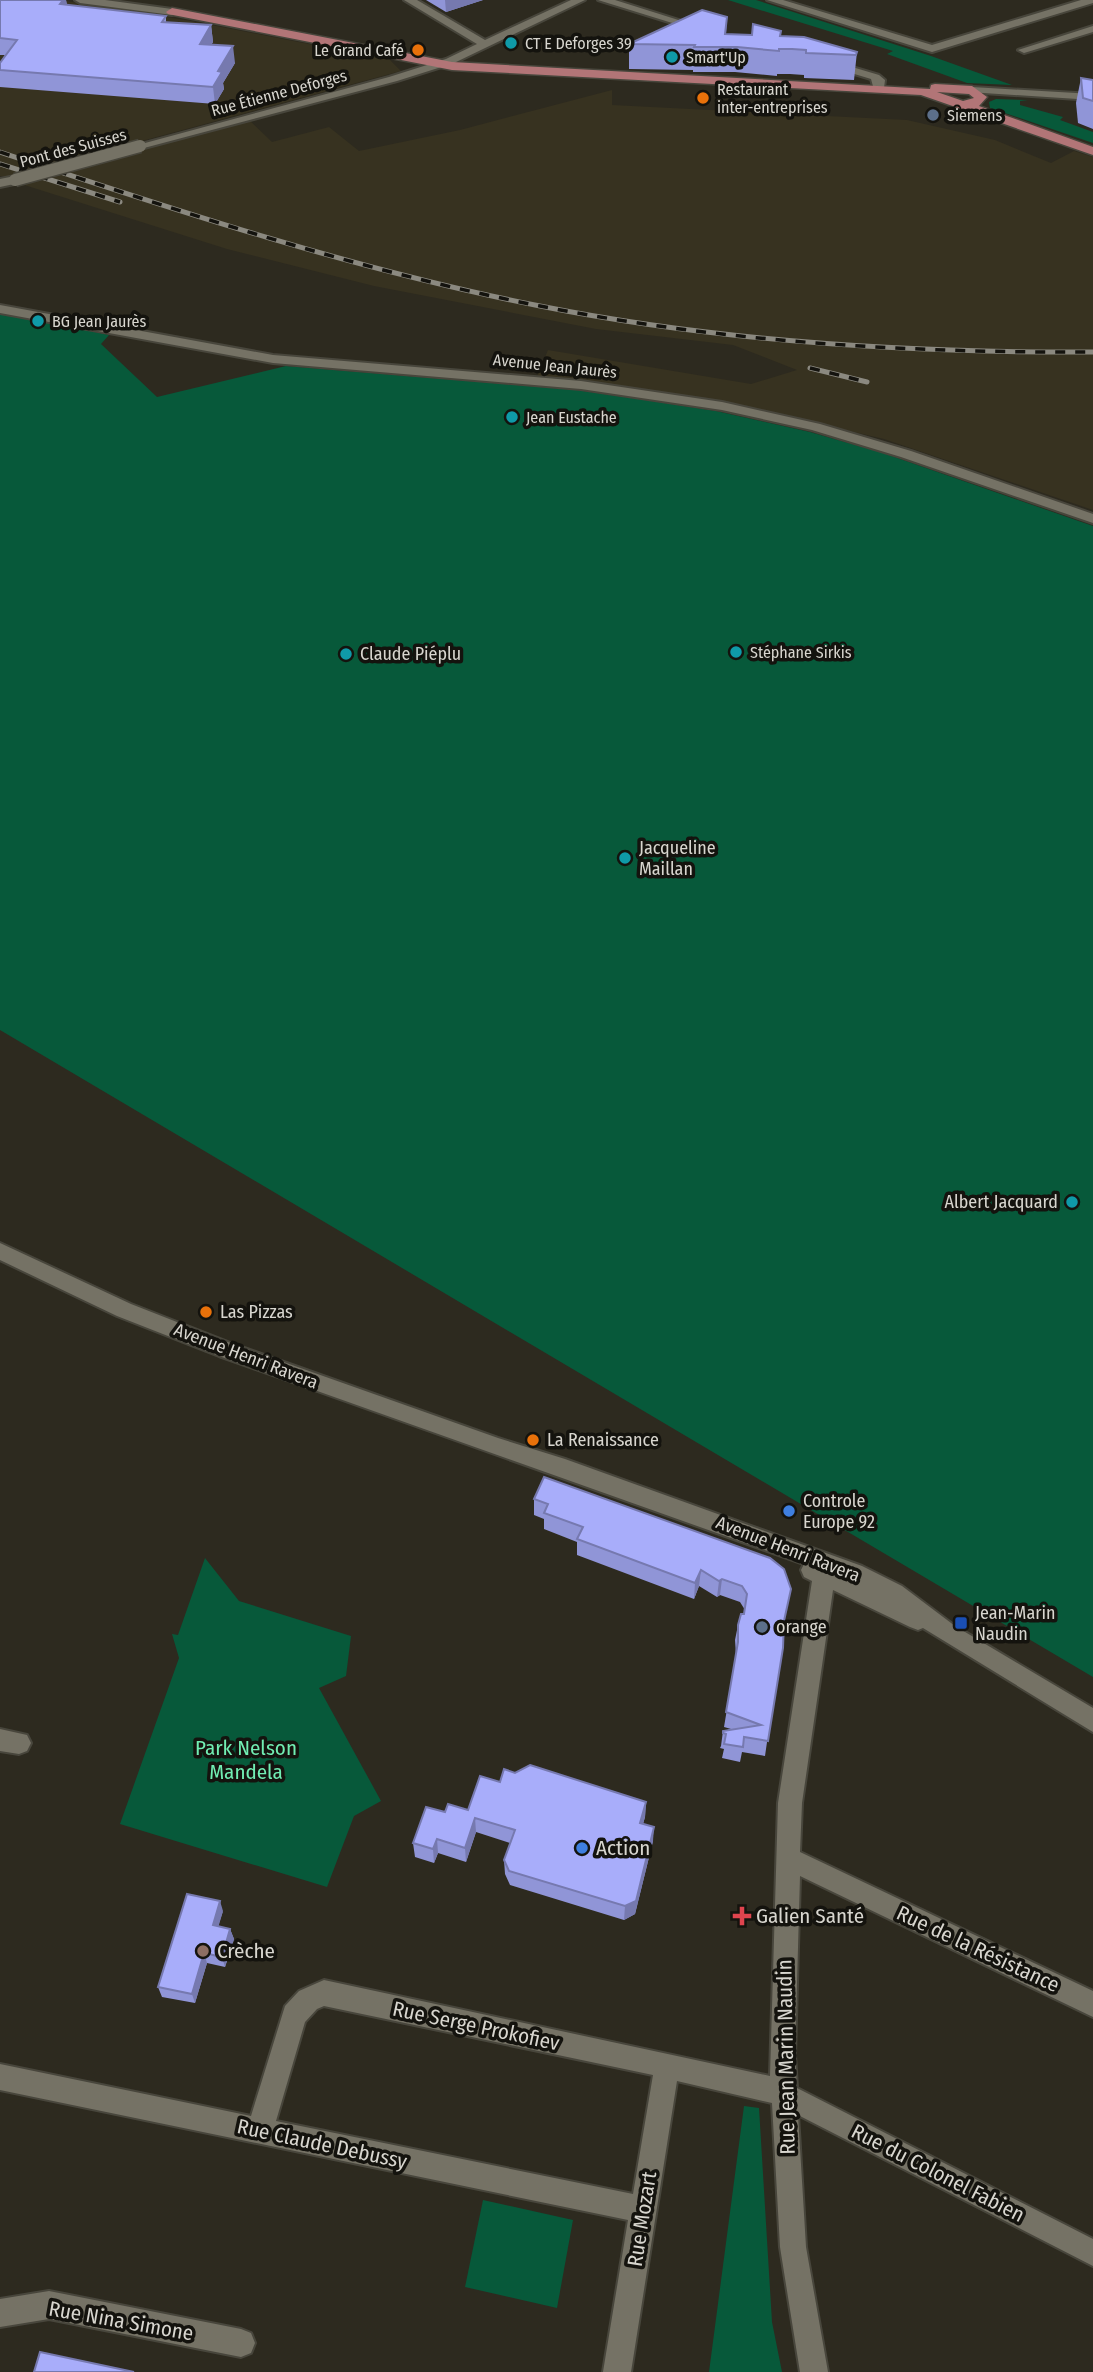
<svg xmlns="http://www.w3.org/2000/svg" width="1093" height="2372" viewBox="0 0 1093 2372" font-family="'Fira Sans Condensed',sans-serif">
  <rect width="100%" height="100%" fill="#2d2a1f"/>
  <path fill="#373220" d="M 0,0 L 60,0 L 191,21 L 390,60 L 401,71 L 138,142 L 157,146 L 249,120 L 272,142 L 329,127 L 359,151 L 460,130 L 612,90 L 612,105 L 907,120 L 995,140 L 1051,163 L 1074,151 L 1093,157 L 1093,510 L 884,439 L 790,417 L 662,393 L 536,379 L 548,350 L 751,384 L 797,370 L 733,345 L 596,329 L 374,286 L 227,249 L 18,183 L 10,176 L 0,176 Z"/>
  <g fill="#07593a">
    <path d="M 728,0 L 756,0 L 931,56 L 1012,85 L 967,83 L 887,54 L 893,51 Z"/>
    <path d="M 996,99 L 1028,100 L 1020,101 L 1020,105 L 1063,117 L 1060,120 L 1093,132 L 1093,143 L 990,108 L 989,102 Z"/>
    <path d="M 0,312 L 109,335 L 101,344 L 157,397 L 286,366 L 576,390 L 638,399 L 716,411 L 810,432 L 883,453 L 1093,526 L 1093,1677 L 0,1030 Z"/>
    <path d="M 205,1558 L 239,1601 L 351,1636 L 346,1676 L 319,1688 L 381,1801 L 354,1816 L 327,1887 L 120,1824 L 179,1658 L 172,1634 L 178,1635 Z"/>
    <path d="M 744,2106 L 759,2108 L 772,2322 L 782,2372 L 709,2372 Z"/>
    <path d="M 483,2200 L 573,2220 L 557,2308 L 465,2287 Z"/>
  </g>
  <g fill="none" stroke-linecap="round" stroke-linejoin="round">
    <defs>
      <g id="minor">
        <path d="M 75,0 L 105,0 L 172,9 L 177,12 L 172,15 L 80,3 Z"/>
        <path d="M 404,0 L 417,0 L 485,40 L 571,0 L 585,0 L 454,63 L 397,81 L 144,148 L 134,146 L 389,77 L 446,59 L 477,44 Z"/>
        <path d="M 598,0 L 615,0 L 707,29 L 698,31 Z"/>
        <path d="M 767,0 L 783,0 L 932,45 L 1081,0 L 1093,0 L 1093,3 L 932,52 Z"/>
        <path d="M 1093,26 L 1093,32 L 1024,53 L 1018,50 Z"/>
        <path d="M 832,61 L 879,75 L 885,80 L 884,88 L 874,90 L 871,79 L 828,66 L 828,62 Z"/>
        <path d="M 972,87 L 1093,94 L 1093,100 L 968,92 L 968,88 Z"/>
        <path d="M 15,176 L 21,180 L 19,183 L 0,187 L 0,179 Z"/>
        <path d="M 0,305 L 273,355 L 581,381 L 722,402 L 820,424 L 911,451 L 1093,514 L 1093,523 L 901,457 L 812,430 L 722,410 L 581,389 L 273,363 L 0,313 Z"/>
        <path d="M 0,1243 L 131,1304 L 233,1344 L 498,1438 L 565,1459 L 862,1566 L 902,1586 L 955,1626 L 1093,1708 L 1093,1732 L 923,1628 L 918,1630 L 910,1627 L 833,1590 L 802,1803 L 800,1852 L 1093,1991 L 1093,2017 L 800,1876 L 795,2055 L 797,2088 L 1093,2239 L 1093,2266 L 798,2115 L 806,2247 L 828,2372 L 800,2372 L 780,2247 L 772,2103 L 677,2081 L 631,2372 L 603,2372 L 628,2220 L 0,2090 L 0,2064 L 251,2116 L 285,2006 L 299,1991 L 324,1980 L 770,2076 L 778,1803 L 812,1581 L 804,1577 L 801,1570 L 804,1564 L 219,1356 L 117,1316 L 0,1260 ZM 324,2006 L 653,2075 L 633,2194 L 276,2121 L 305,2022 L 317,2009 Z"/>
        <path d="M 0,1729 L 27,1735 L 31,1743 L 27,1751 L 19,1754 L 0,1751 Z"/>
        <path d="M 49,2291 L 241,2329 L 251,2333 L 255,2343 L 251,2353 L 241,2357 L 49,2319 L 0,2327 L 0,2299 Z"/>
      </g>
      <path id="major" d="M 172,8 L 452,62 L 930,89 L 931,85 L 935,84 L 972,86 L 987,97 L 979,106 L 1093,147 L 1093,155 L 921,95 L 452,70 L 168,14 L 166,12 ZM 937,92 L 969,94 L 974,98 L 963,101 Z"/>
    </defs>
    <use href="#minor" stroke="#48463c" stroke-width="4"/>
    <use href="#major" stroke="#48463c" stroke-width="3"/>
    <use href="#minor" fill="#757265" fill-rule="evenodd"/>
    <use href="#major" fill="#b27577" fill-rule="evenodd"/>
    <defs>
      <g id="rail">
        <path d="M 0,152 C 178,211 356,270 540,306 C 722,342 907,353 1093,352"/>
        <path d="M 0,164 L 120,202"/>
        <path d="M 810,368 L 867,382"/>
      </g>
    </defs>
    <use href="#rail" stroke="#8b8980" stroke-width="5"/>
    <use href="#rail" stroke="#14130e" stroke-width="3.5" stroke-dasharray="10" stroke-linecap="butt"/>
    <defs>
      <path id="minor-bridge" d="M 15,180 L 140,146"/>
    </defs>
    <use href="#minor-bridge" stroke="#48463c" stroke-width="15" stroke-linecap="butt"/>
    <use href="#minor-bridge" stroke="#757265" stroke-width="12"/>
  </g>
  <g fill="#9095d7">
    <path d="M 0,0 L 66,0 L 67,5 L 166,16 L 166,22 L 211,25 L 213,42 L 211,45 L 235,63 L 223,83 L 224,89 L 215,104 L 0,87 L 0,63 L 5,55 L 0,55 Z"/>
    <path d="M 426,0 L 483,0 L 446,12 Z"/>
    <path d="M 727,17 L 726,34 L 857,52 L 854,80 L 804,78 L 804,75 L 790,74 L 777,74 L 777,76 L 735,72 L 693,72 L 693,70 L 629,69 L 629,44 Z"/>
    <path d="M 1081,78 L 1093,80 L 1093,129 L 1078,123 L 1076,103 Z"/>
    <path d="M 534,1499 L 770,1558 L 784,1624 L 765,1756 L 742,1752 L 740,1762 L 722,1758 L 724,1749 L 720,1748 L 721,1746 L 723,1731 L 731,1729 L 724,1727 L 736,1655 L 735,1640 L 738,1625 L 744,1614 L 745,1610 L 740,1602 L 720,1595 L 717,1597 L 699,1586 L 694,1599 L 577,1555 L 577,1542 L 544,1529 L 544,1519 L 534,1515 Z"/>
    <path d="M 515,1773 L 646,1802 L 645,1817 L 643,1824 L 653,1841 L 635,1914 L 624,1920 L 510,1885 L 505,1874 L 504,1860 L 510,1843 L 476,1832 L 466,1862 L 438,1853 L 434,1863 L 415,1857 L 413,1843 L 445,1812 L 468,1810 L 500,1782 Z"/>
    <path d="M 223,1911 L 218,1926 L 230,1929 L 234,1939 L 225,1967 L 207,1963 L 195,2003 L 162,1997 L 158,1987 Z"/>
  </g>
  <g fill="#7679af">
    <path d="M 63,0 L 66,0 L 68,12 L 60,4 Z"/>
    <path d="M 445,0 L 483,0 L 446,12 Z"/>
    <path d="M 211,25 L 213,42 L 202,61 L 200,44 Z"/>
    <path d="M 233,46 L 235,63 L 223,83 L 224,89 L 215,104 L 213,87 L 218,71 Z"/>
    <path d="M 701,1570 L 699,1586 L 694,1599 L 695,1583 Z"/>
    <path d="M 722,1579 L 720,1595 L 717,1597 L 719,1581 Z"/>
    <path d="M 646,1802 L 645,1817 L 639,1837 L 640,1823 Z"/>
    <path d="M 475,1818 L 476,1832 L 466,1862 L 465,1848 Z"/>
    <path d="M 654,1827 L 653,1841 L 635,1914 L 624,1920 L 625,1906 Z"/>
    <path d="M 437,1839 L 438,1853 L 434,1863 L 433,1849 Z"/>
    <path d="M 220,1901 L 223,1911 L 216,1935 L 213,1925 Z"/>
    <path d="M 230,1929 L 234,1939 L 225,1967 L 222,1957 Z"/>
    <path d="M 204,1953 L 207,1963 L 195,2003 L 192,1994 Z"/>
  </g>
  <g fill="#a8adfa" stroke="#7679af" stroke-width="2">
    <path d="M 0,0 L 63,0 L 60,4 L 166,16 L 162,22 L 211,25 L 200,44 L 233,46 L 218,71 L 222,72 L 213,87 L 0,70 L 0,63 L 17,40 L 0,38 Z"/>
    <path d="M 702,10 L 727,17 L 725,34 L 752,35 L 753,24 L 781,31 L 780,36 L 804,37 L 857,52 L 856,55 L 806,53 L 806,50 L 792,49 L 779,49 L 779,51 L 737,47 L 694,47 L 695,45 L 629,44 Z"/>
    <path d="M 1081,78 L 1093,80 L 1093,101 L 1083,98 Z"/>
    <path d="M 544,1477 L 770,1558 L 784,1569 L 791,1589 L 784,1621 L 783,1648 L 768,1741 L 744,1737 L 743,1747 L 724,1744 L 726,1734 L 723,1733 L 723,1731 L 761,1725 L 726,1712 L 738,1642 L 738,1625 L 741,1614 L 744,1614 L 747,1594 L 742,1586 L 722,1579 L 719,1581 L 701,1570 L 695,1583 L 577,1539 L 583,1527 L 544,1513 L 548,1504 L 534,1499 Z"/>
    <path d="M 530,1765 L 646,1802 L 640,1823 L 654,1827 L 636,1901 L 625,1906 L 509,1871 L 504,1860 L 515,1830 L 475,1818 L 465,1848 L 437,1839 L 433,1849 L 413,1843 L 426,1807 L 445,1812 L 448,1804 L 468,1810 L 480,1776 L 500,1782 L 504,1769 L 515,1773 Z"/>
    <path d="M 187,1894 L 220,1901 L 213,1925 L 230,1929 L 222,1957 L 204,1953 L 192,1994 L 158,1987 Z"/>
    <path d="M 40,2352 L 134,2372 L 34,2372 Z"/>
  </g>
  <g fill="#0f9aa8" stroke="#14130e" stroke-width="2.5">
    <circle cx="511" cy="43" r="7"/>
    <circle cx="672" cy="57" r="7"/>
    <circle cx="38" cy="321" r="7"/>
    <circle cx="512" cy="417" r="7"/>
    <circle cx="736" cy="652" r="7"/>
    <circle cx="346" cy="654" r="7"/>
    <circle cx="625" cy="858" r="7"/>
    <circle cx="1072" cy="1202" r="7"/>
  </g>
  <g fill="#e8710a" stroke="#14130e" stroke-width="2.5">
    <circle cx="418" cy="50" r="7"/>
    <circle cx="703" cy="98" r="7"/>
    <circle cx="206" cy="1312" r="7"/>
    <circle cx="533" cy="1440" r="7"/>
  </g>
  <g fill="#5c6f8a" stroke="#14130e" stroke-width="2.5">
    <circle cx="933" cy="115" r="7"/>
    <circle cx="762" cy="1627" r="7"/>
  </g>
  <g fill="#3f7fe0" stroke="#14130e" stroke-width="2.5">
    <circle cx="789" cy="1511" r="7"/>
    <circle cx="582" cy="1848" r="7"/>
  </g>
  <rect fill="#1a4fb4" stroke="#14130e" stroke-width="2.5" x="954" y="1616" width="14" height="14" rx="3.5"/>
  <path fill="#e0444e" stroke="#14130e" stroke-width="2.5" d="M738.5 1905.5h7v7h7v7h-7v7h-7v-7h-7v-7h7z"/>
  <circle fill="#8d6e63" stroke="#14130e" stroke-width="2.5" cx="203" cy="1951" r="7"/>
  <g text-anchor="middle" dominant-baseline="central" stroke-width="7" stroke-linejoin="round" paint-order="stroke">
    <g font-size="16" fill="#d8d6cf" stroke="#14130e" text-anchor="start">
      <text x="525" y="43">CT E Deforges 39</text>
      <text x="404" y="50" text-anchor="end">Le Grand Café</text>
      <text x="686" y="57">Smart'Up</text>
      <text x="717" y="89">Restaurant<tspan x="717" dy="18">inter-entreprises</tspan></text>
      <text x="947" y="115">Siemens</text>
      <text x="52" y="321">BG Jean Jaurès</text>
      <text x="526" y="417">Jean Eustache</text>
      <text x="750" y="652">Stéphane Sirkis</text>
    </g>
    <g font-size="16" fill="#d8d6cf" stroke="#14130e">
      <text transform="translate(279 93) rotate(-15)">Rue Étienne Deforges</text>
      <text transform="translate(73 148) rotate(-15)">Pont des Suisses</text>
      <text transform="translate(555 366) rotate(6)">Avenue Jean Jaurès</text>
    </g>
    <g font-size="18" fill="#d8d6cf" stroke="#14130e" text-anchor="start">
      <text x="360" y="654">Claude Piéplu</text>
      <text x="639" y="848">Jacqueline<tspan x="639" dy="21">Maillan</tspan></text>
      <text x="1058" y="1202" text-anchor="end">Albert Jacquard</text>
      <text x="220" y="1312">Las Pizzas</text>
      <text x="547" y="1440">La Renaissance</text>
      <text x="803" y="1501">Controle<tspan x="803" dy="21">Europe 92</tspan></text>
      <text x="975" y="1613">Jean-Marin<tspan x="975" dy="21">Naudin</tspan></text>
      <text x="776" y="1627">orange</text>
    </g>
    <g font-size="18" fill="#d8d6cf" stroke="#14130e">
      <text transform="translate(246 1356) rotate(21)">Avenue Henri Ravera</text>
      <text transform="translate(788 1549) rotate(21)">Avenue Henri Ravera</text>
    </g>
    <g font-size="21" fill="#71eeb3" stroke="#14130e">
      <text x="246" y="1748">Park Nelson<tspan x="246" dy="24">Mandela</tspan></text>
    </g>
    <g font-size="21" fill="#d8d6cf" stroke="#14130e" text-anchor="start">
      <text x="596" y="1848">Action</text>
      <text x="756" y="1916">Galien Santé</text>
      <text x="217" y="1951">Crèche</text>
    </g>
    <g font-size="21" fill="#d8d6cf" stroke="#14130e">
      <text transform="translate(978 1949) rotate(25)">Rue de la Résistance</text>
      <text transform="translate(476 2026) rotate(12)">Rue Serge Prokofiev</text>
      <text transform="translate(786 2057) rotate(-91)">Rue Jean Marin Naudin</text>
      <text transform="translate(322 2144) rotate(12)">Rue Claude Debussy</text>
      <text transform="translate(938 2173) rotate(27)">Rue du Colonel Fabien</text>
      <text transform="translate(642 2219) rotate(-81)">Rue Mozart</text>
      <text transform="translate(121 2321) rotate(10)">Rue Nina Simone</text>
    </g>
  </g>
</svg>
